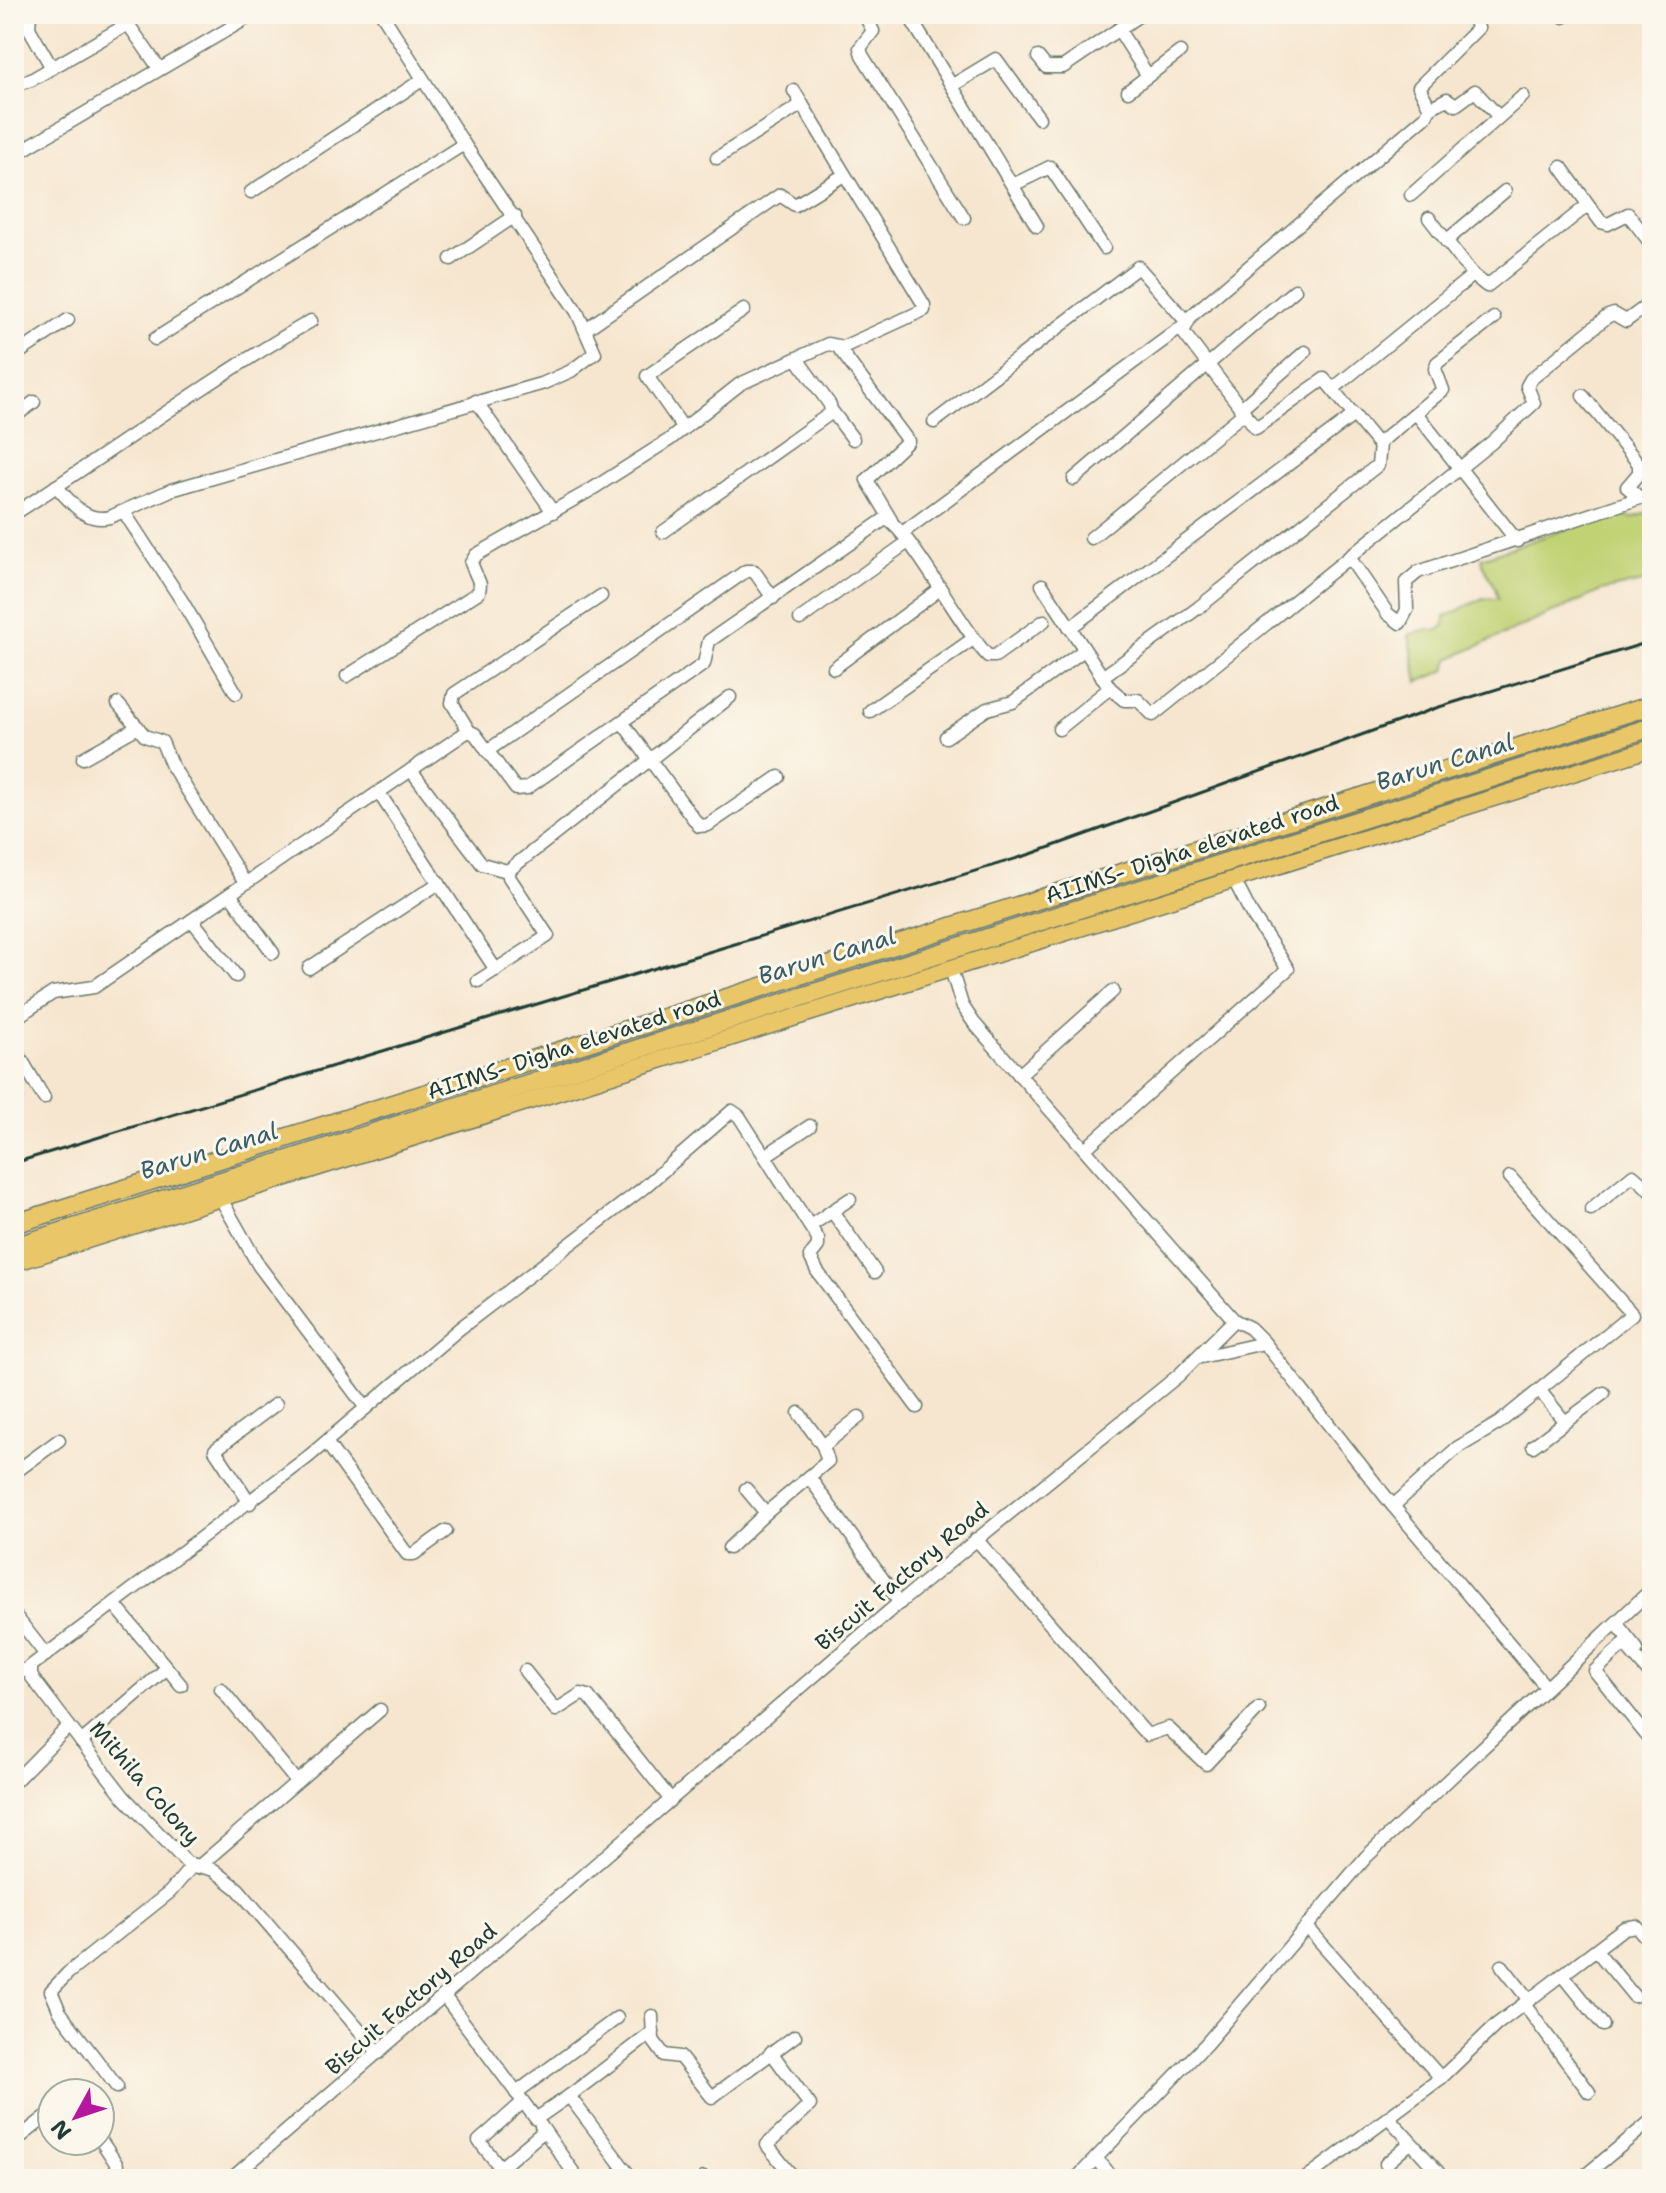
<svg xmlns="http://www.w3.org/2000/svg" width="1666" height="2193" viewBox="0 0 1666 2193" font-family="'Shantell Sans',sans-serif">
  <rect width="100%" height="100%" fill="#fbf7ec"/>
  <filter id="ink" filterUnits="userSpaceOnUse"><feTurbulence type="fractalNoise" baseFrequency=".0125" numOctaves="2"/><feDisplacementMap in="SourceGraphic" scale="16" xChannelSelector="R" yChannelSelector="G"/><feConvolveMatrix kernelMatrix="1 2 1 2 8 2 1 2 1" color-interpolation-filters="sRGB"/></filter>
  <filter id="wash" filterUnits="userSpaceOnUse"><feTurbulence type="fractalNoise" baseFrequency=".006" numOctaves="4" result="noise"/><feDisplacementMap in="SourceGraphic" scale="32" xChannelSelector="R" yChannelSelector="G"/><feGaussianBlur stdDeviation="1.8" result="paint"/><feColorMatrix in="noise" values="0 0 0 0 0 0 0 0 0 0 0 0 0 0 0 0 0 1.4 0 .05"/><feComposite in="paint" operator="in"/></filter>
  <g filter="url(#wash)">
    <rect width="100%" height="100%" fill="#f6e6cf"/>
    <path fill="#c1d275" stroke="#708854" stroke-width="2" d="M 1652,511 L 1652,580 L 1601,591 L 1449,659 L 1446,670 L 1418,682 L 1409,635 L 1428,629 L 1437,631 L 1444,626 L 1445,617 L 1483,598 L 1498,599 C 1496,583 1485,574 1481,558 L 1613,513 L 1633,518 Z"/>
    <g fill="none" stroke-linecap="round" stroke-linejoin="round">
      <path stroke="#75aae2" stroke-width="10" d="M 177,1182 L 1652,718"/>
    </g>
  </g>
  <g filter="url(#ink)">
    <g fill="none" stroke-linecap="round" stroke-linejoin="round">
      <defs>
        <g id="minor">
          <path d="M 30,14 L 29,28 L 52,68"/>
          <path d="M 382,14 L 464,144"/>
          <path d="M 864,14 L 873,31 L 860,48 L 862,55 L 964,218"/>
          <path d="M 908,14 L 1037,226"/>
          <path d="M 1162,14 L 1164,14"/>
          <path d="M 1471,14 L 1478,28 L 1419,87 L 1430,108 L 1426,116 L 1191,316 L 1183,332 L 1256,428 L 1324,379 L 1378,444 L 1443,390 L 1435,369 L 1437,363 L 1494,318"/>
          <path d="M 1564,17 L 1567,14"/>
          <path d="M 1119,30 L 1148,76 L 1180,52"/>
          <path d="M 1038,57 L 1046,67 L 1063,67 L 1141,14"/>
          <path d="M 14,85 L 31,80 L 128,24 L 159,68"/>
          <path d="M 953,85 L 996,59 L 1039,118"/>
          <path d="M 1128,91 L 1148,76"/>
          <path d="M 1430,108 L 1447,99 L 1456,105 L 1475,91 L 1499,117"/>
          <path d="M 14,155 L 254,14"/>
          <path d="M 717,158 L 802,104"/>
          <path d="M 1561,167 L 1601,222 L 1608,224 L 1628,214 L 1652,245"/>
          <path d="M 1013,185 L 1050,167 L 1104,248"/>
          <path d="M 251,192 L 422,80"/>
          <path d="M 1411,195 L 1523,96"/>
          <path d="M 1429,218 L 1473,275 L 1487,286 L 1588,205"/>
          <path d="M 1446,241 L 1505,191"/>
          <path d="M 451,259 L 515,216"/>
          <path d="M 586,329 L 780,195 L 795,205 L 844,175"/>
          <path d="M 838,347 L 908,441 L 867,480 L 891,520"/>
          <path d="M 14,356 L 68,320"/>
          <path d="M 1334,388 L 1473,275"/>
          <path d="M 1583,396 L 1639,464 L 1639,473 L 1627,487 L 1640,498"/>
          <path d="M 476,401 L 553,512"/>
          <path d="M 1240,409 L 1305,352"/>
          <path d="M 832,411 L 853,439"/>
          <path d="M 1416,413 L 1517,541"/>
          <path d="M 14,417 L 34,402"/>
          <path d="M 934,422 L 1138,267 L 1186,321"/>
          <path d="M 684,429 L 647,376 L 744,310"/>
          <path d="M 1074,479 L 1295,290"/>
          <path d="M 56,486 C 72,503 85,523 110,517 L 171,490 L 544,383 L 571,371 L 595,353 L 577,312 L 464,144 L 155,339"/>
          <path d="M 124,512 L 182,601 L 236,693"/>
          <path d="M 14,514 C 114,450 208,380 311,321"/>
          <path d="M 663,532 L 831,413 L 830,405 L 798,360"/>
          <path d="M 902,533 L 1183,326"/>
          <path d="M 1091,538 L 1244,413"/>
          <path d="M 1349,557 L 1388,614 L 1400,623 L 1407,610 L 1406,582 L 1418,572 L 1652,494"/>
          <path d="M 1042,585 L 1110,688 L 1124,700 L 1138,700 L 1153,715 L 1491,443 L 1534,403 L 1527,386 L 1531,379 L 1608,316 L 1614,314 L 1626,321 L 1652,302"/>
          <path d="M 800,619 L 908,542"/>
          <path d="M 1070,628 L 1354,415"/>
          <path d="M 834,668 L 940,589"/>
          <path d="M 347,676 L 479,592 L 480,584 L 471,563 L 476,555 L 589,491 L 669,440 L 740,384 L 828,344 L 843,347 L 924,310 L 924,305 L 794,91"/>
          <path d="M 1102,677 L 1198,608 L 1378,465 L 1380,444"/>
          <path d="M 118,704 L 145,736 L 162,742 L 171,764 L 245,883"/>
          <path d="M 870,711 L 973,639"/>
          <path d="M 622,722 L 699,826 L 708,825 L 779,777"/>
          <path d="M 1059,729 L 1110,688"/>
          <path d="M 469,731 L 452,703 L 454,694 L 601,596"/>
          <path d="M 946,737 L 987,709 L 1013,702 L 1084,650"/>
          <path d="M 487,751 L 746,571 L 754,571 L 773,598"/>
          <path d="M 83,758 L 138,727"/>
          <path d="M 411,770 L 482,864 L 507,871"/>
          <path d="M 379,793 L 496,970"/>
          <path d="M 230,894 L 273,953"/>
          <path d="M 192,920 L 236,976"/>
          <path d="M 309,968 L 439,883"/>
          <path d="M 951,969 L 962,1005 L 974,1023 L 1234,1320"/>
          <path d="M 478,981 L 548,936 L 509,877 L 509,870 L 730,697"/>
          <path d="M 14,1019 L 53,993 L 94,987 L 468,731 L 475,734 L 516,789 L 527,788 L 704,664 L 709,641 L 885,519 C 907,525 964,633 988,656 L 995,656 L 1044,621"/>
          <path d="M 14,1047 L 44,1098"/>
          <path d="M 1019,1075 L 1113,991"/>
          <path d="M 1086,1148 L 1288,969 L 1251,913 L 1233,878"/>
          <path d="M 765,1156 L 810,1126"/>
          <path d="M 221,1199 L 259,1266 L 366,1408"/>
          <path d="M 1591,1209 L 1633,1175 L 1652,1192"/>
          <path d="M 832,1211 L 875,1272"/>
          <path d="M 810,1226 L 850,1199"/>
          <path d="M 1201,1357 L 1264,1343"/>
          <path d="M 1540,1391 L 1565,1422"/>
          <path d="M 799,1413 L 823,1446"/>
          <path d="M 326,1442 L 407,1554 L 414,1554 L 446,1531"/>
          <path d="M 1533,1446 L 1604,1393"/>
          <path d="M 14,1473 L 59,1440"/>
          <path d="M 809,1477 L 900,1603"/>
          <path d="M 746,1489 L 766,1513 L 828,1461 L 823,1446 L 859,1417"/>
          <path d="M 250,1503 L 215,1450 L 276,1404"/>
          <path d="M 1393,1506 L 1457,1448 L 1499,1423 L 1632,1314 L 1510,1177"/>
          <path d="M 976,1539 L 1147,1735 L 1168,1728 L 1206,1764 L 1259,1708"/>
          <path d="M 729,1548 L 766,1513"/>
          <path d="M 114,1604 L 181,1685"/>
          <path d="M 14,1614 L 46,1655"/>
          <path d="M 1616,1623 L 1637,1649"/>
          <path d="M 525,1671 L 556,1710 L 581,1694 L 588,1696 L 671,1800"/>
          <path d="M 14,1675 L 29,1668"/>
          <path d="M 1652,1676 L 1624,1644 L 1595,1671 L 1652,1742"/>
          <path d="M 221,1689 L 296,1781"/>
          <path d="M 69,1726 L 31,1676 L 31,1666 L 308,1457 L 459,1329 L 642,1189 L 732,1111 L 739,1116 L 818,1239 L 818,1246 L 810,1256 L 817,1271 L 917,1407"/>
          <path d="M 81,1742 L 167,1668"/>
          <path d="M 14,1782 L 69,1726 L 124,1797 L 187,1863 L 214,1870 L 238,1889 L 379,2053"/>
          <path d="M 197,1868 L 380,1710"/>
          <path d="M 1308,1928 L 1441,2078"/>
          <path d="M 1596,1950 L 1634,1996"/>
          <path d="M 1502,1966 L 1529,2000"/>
          <path d="M 1563,1975 L 1603,2025"/>
          <path d="M 444,1996 L 536,2119 L 569,2096 L 632,2179"/>
          <path d="M 1524,2004 L 1589,2092"/>
          <path d="M 652,2016 L 653,2040 L 664,2055 L 680,2057 L 712,2097 L 795,2036"/>
          <path d="M 771,2052 L 810,2105 L 767,2145 L 788,2171"/>
          <path d="M 117,2087 L 60,2012 L 51,1991 L 68,1973 L 170,1892 L 192,1866"/>
          <path d="M 516,2093 L 617,2018"/>
          <path d="M 569,2096 L 653,2032"/>
          <path d="M 1388,2117 L 1438,2172 L 1439,2179"/>
          <path d="M 541,2126 L 578,2179"/>
          <path d="M 100,2139 L 117,2165 L 116,2179"/>
          <path d="M 14,2142 L 52,2112"/>
          <path d="M 1386,2164 L 1410,2143"/>
          <path d="M 501,2168 L 479,2141 L 523,2102"/>
          <path d="M 704,2178 L 705,2179"/>
          <path d="M 231,2179 L 894,1607 L 1179,1375 L 1234,1320 L 1250,1328 L 1263,1341 L 1393,1506 L 1546,1687"/>
          <path d="M 487,2179 L 544,2131"/>
          <path d="M 778,2179 L 788,2171 L 795,2179"/>
          <path d="M 1076,2179 L 1096,2158"/>
          <path d="M 1112,2179 L 1096,2158 L 1206,2044 L 1366,1857 L 1652,1589"/>
          <path d="M 1305,2179 L 1441,2078 L 1496,2025 L 1624,1928 L 1636,1926 L 1652,1944"/>
          <path d="M 1581,2179 L 1652,2120"/>
        </g>
        <path id="major" d="M 14,1263 L 1652,748"/>
        <g id="highway">
          <path d="M 14,1224 L 1652,705"/>
          <path d="M 14,1247 L 1652,727"/>
        </g>
      </defs>
      <use href="#minor" stroke="#6a786a" stroke-width="15"/>
      <use href="#major" stroke="#6a786a" stroke-width="19"/>
      <use href="#highway" stroke="#6a786a" stroke-width="21"/>
      <use href="#minor" stroke="#fff" stroke-width="12"/>
      <use href="#major" stroke="#e9c769" stroke-width="16"/>
      <use href="#highway" stroke="#e9c769" stroke-width="18"/>
      <path stroke="#1f3d34" stroke-width="3" d="M 14,1163 L 1031,854 L 1436,708 L 1652,641"/>
    </g>
  </g>
  <g text-anchor="middle" dominant-baseline="central" stroke-width="6" stroke-linejoin="round" paint-order="stroke">
    <g font-size="22" fill="#1f3d34" stroke="#fbf7ec">
      <text transform="translate(1192 849) rotate(-18)">AIIMS- Digha elevated road</text>
      <text transform="translate(574 1045) rotate(-18)">AIIMS- Digha elevated road</text>
      <text transform="translate(902 1576) rotate(-40)">Biscuit Factory Road</text>
      <text transform="translate(145 1783) rotate(49)">Mithila Colony</text>
      <text transform="translate(411 1999) rotate(-41)">Biscuit Factory Road</text>
    </g>
    <g font-size="24" font-style="italic" fill="#395e68" stroke="#fbf7ec">
      <text transform="translate(1445 762) rotate(-17)">Barun Canal</text>
      <text transform="translate(827 956) rotate(-17)">Barun Canal</text>
      <text transform="translate(209 1151) rotate(-17)">Barun Canal</text>
    </g>
  </g>
  <rect width="1666" height="2193" fill="none" stroke="#fbf7ec" stroke-width="48"/>
  <g transform="translate(76 2117) rotate(230)"><circle r="38" fill="#fbf7ec" stroke="#a3ada2" stroke-width="2"/>
  <path d="M0-6L14 30L0 20L-14 30Z" fill="#b5179e"/>
  <text y="-12" font-size="22" font-weight="bold" text-anchor="middle" fill="#1f3d34">N</text>
  </g>
</svg>
